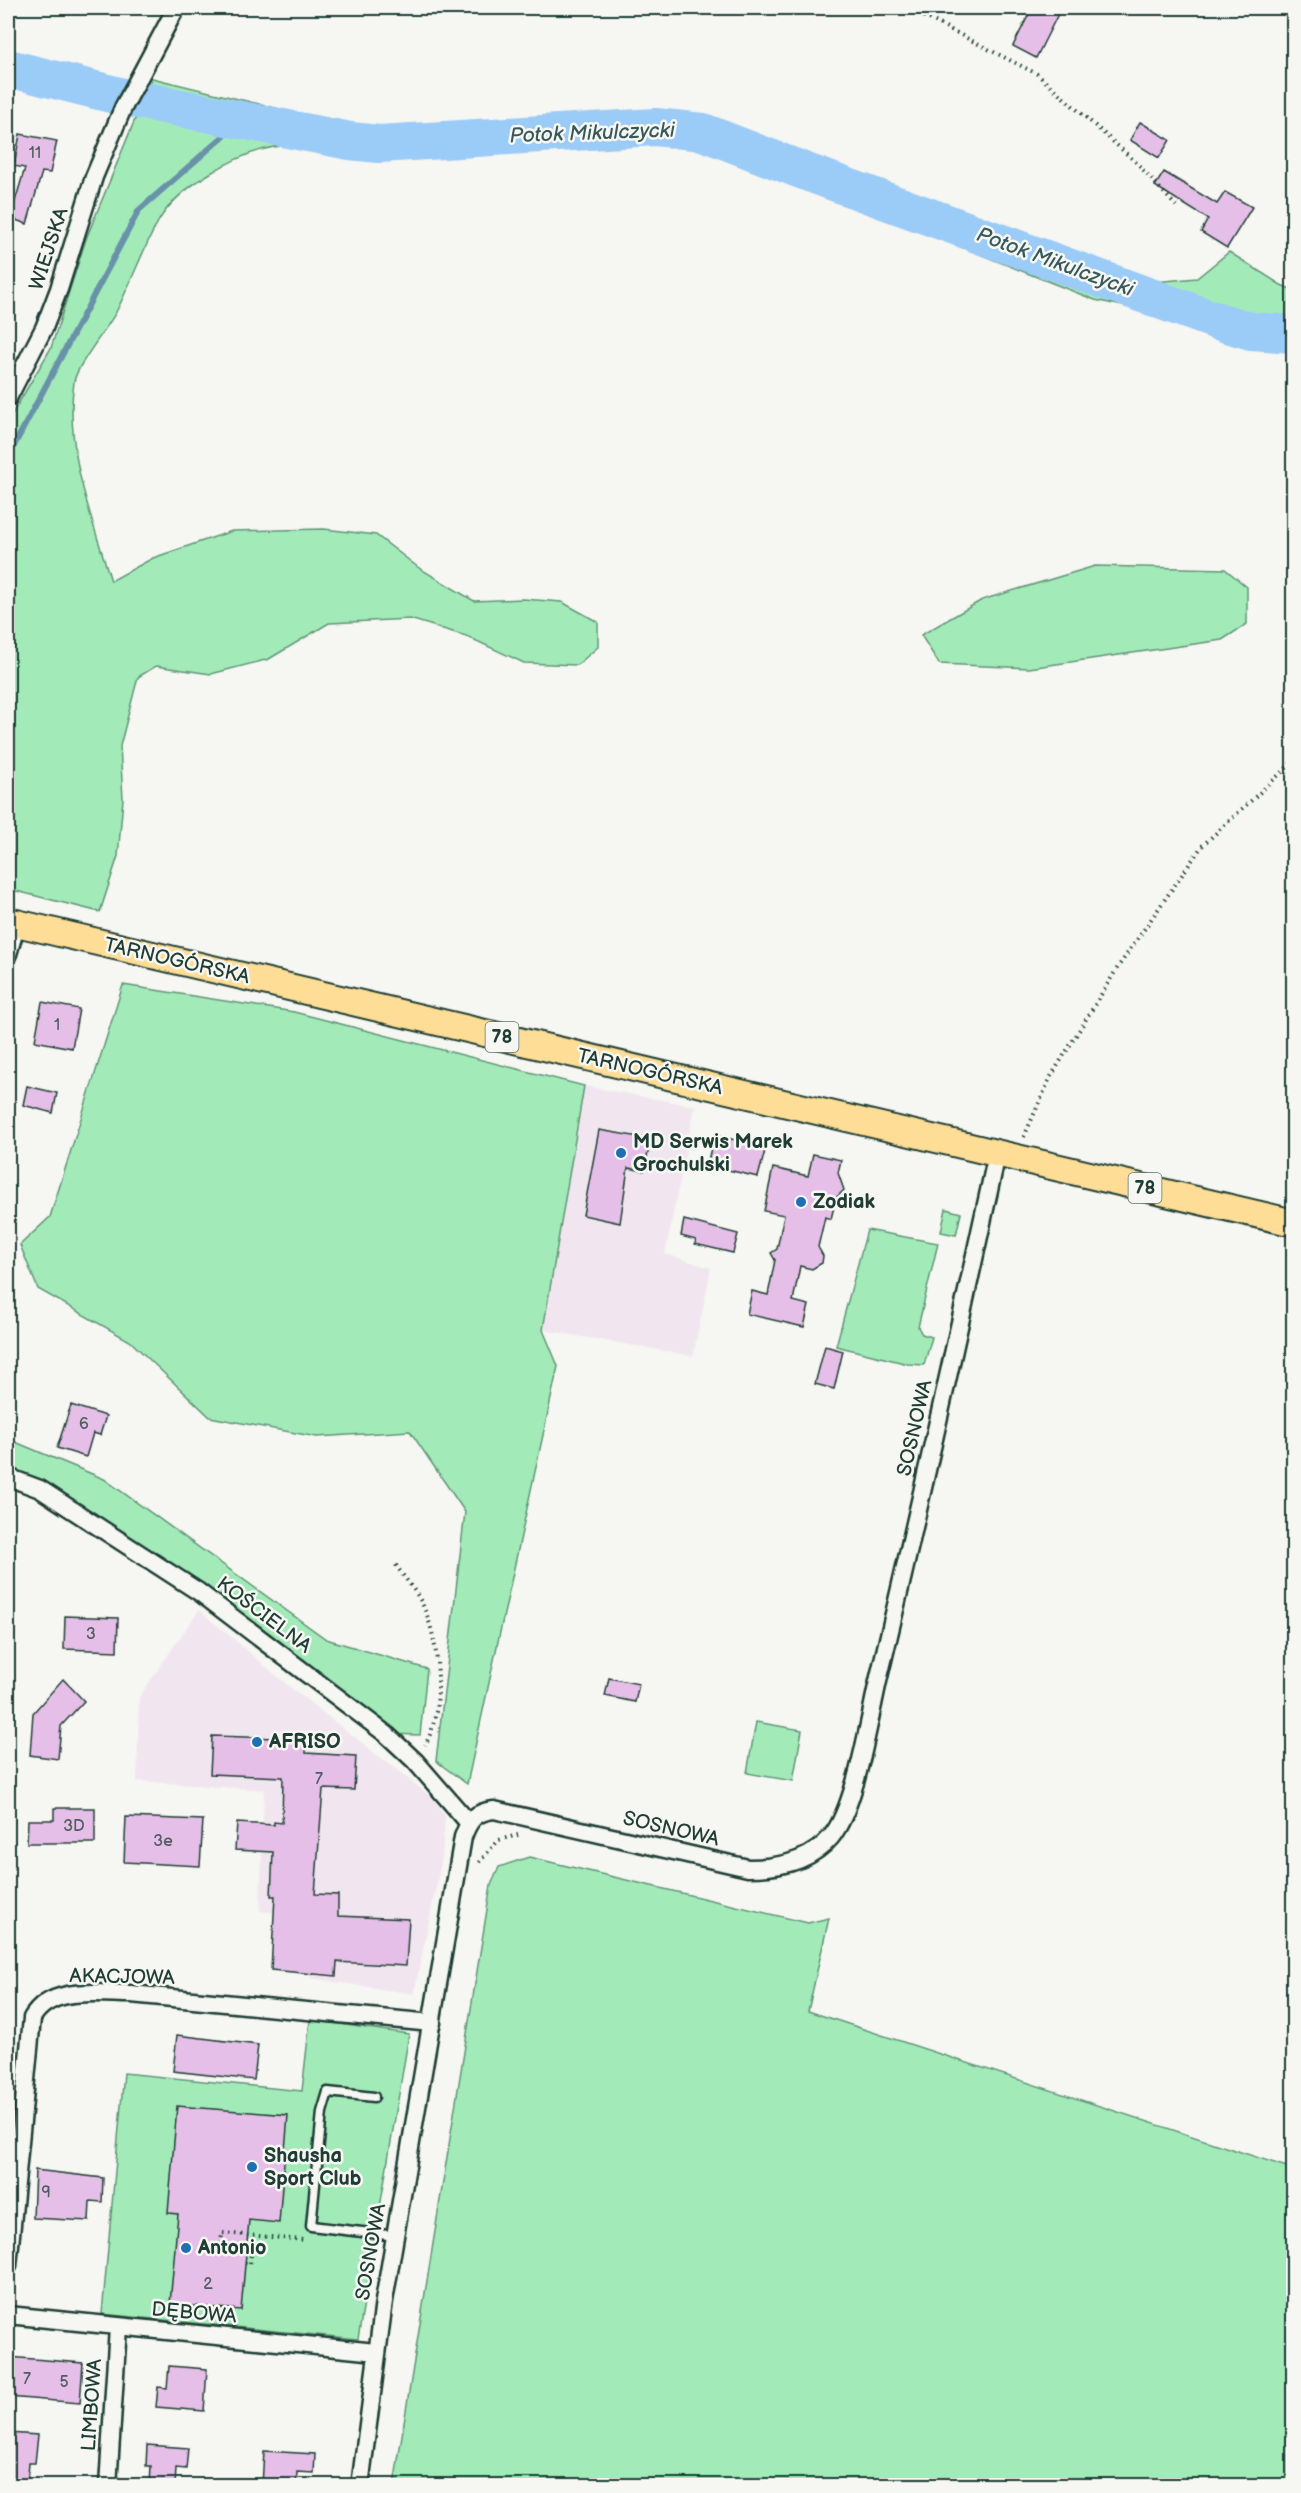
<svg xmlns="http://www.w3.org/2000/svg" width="1301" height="2493" viewBox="0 0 1301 2493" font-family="'Balsamiq Sans',sans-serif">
  <rect width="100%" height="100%" fill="#f6f6f2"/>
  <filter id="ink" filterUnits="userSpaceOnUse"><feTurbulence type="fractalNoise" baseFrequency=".0167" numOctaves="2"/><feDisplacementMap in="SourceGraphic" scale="12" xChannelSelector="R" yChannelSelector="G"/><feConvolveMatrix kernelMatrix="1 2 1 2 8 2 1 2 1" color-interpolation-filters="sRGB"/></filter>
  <g filter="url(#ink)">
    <g fill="#f1e6ef">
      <path d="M 584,1086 L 695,1106 L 665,1254 L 711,1268 L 693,1356 L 543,1330 Z"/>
      <path d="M 199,1610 L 290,1687 L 434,1799 L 445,1816 L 442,1858 L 414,1994 L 310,1978 L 311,1915 L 260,1911 L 264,1790 L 137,1781 L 139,1697 Z"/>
    </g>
    <g fill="#a2ebb9" stroke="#609476" stroke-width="1.5">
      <path d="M 152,78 L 358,128 L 642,112 L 700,116 L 1143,283 L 1197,278 L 1229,252 L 1281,285 L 1293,290 L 1293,349 L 1279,349 L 1211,338 L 1169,316 L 1095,300 L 710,147 L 598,142 L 354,158 C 329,150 301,142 274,147 C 236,154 177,187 158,222 C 142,251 131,283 116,312 C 107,329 76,366 74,382 C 64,448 92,519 111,581 L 153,558 L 232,531 L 324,529 L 376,535 L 419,568 L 474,601 L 523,599 L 562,602 L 598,622 L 598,647 L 577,665 L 524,663 L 466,636 L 410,619 L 329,623 L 269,659 L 211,674 L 156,666 L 138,677 L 120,746 L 123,799 L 118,856 L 100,912 L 8,889 L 8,421 L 51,348 L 86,239 Z"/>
      <path d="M 1095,566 L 1225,569 L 1247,587 L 1247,624 L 1222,640 L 1029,668 L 939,664 L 921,635 L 982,600 Z"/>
      <path d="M 123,985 L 294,1012 L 584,1086 L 543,1330 L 558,1366 L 467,1784 L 436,1761 L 465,1512 L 410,1431 L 317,1437 L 210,1417 L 130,1341 L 38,1289 L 20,1245 L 50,1217 Z"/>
      <path d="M 946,1209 L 961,1213 L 956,1235 L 941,1232 Z"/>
      <path d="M 867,1230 L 938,1243 L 918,1327 L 922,1334 L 932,1337 L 924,1365 L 908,1364 L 836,1346 Z"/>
      <path d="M 8,1439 L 104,1479 L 326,1639 L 427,1669 L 420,1735 L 386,1734 L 282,1654 L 8,1477 Z"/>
      <path d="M 756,1722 L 802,1730 L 793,1781 L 747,1773 Z"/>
      <path d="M 529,1857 L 808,1923 L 829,1918 L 808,2011 L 1293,2169 L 1293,2485 L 394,2485 L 491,1885 L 499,1867 Z"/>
      <path d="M 310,2020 L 409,2034 L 358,2339 L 102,2314 L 124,2073 L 302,2091 Z"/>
    </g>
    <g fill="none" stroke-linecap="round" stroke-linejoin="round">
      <path stroke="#6992a9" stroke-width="6" d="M 8,457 L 139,210 L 242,120"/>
      <path stroke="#9bcbf7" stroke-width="38" d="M 8,68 L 123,97 L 350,141 L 379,144 L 655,127 L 703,132 L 809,173 L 1214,320 L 1251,331 L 1294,334"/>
    </g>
    <g fill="#e6bfe8" stroke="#1f3d34" stroke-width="1.5">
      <path d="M 1032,8 L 1061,8 L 1036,58 L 1013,46 Z"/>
      <path d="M 1140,122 L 1170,140 L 1159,158 L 1130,140 Z"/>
      <path d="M 20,134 L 57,141 L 50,173 L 42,172 L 27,224 L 10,218 L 25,168 L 14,166 Z"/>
      <path d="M 1164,172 L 1217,204 L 1225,192 L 1252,207 L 1227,248 L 1201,232 L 1208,219 L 1155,186 Z"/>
      <path d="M 42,1002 L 79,1009 L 72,1048 L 35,1041 Z"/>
      <path d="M 27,1086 L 57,1093 L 53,1113 L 23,1105 Z"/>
      <path d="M 599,1130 L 651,1139 L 644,1171 L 628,1168 L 620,1223 L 583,1215 Z"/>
      <path d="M 714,1135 L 766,1147 L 758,1177 L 707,1165 Z"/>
      <path d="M 813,1154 L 841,1160 L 838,1173 L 844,1190 L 836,1198 L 831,1219 L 825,1217 L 818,1247 L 823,1256 L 822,1263 L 812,1269 L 800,1266 L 793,1301 L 809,1305 L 804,1327 L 747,1314 L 752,1291 L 768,1295 L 775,1260 L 771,1253 L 777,1249 L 784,1215 L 764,1211 L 773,1168 L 808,1176 Z"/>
      <path d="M 684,1220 L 738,1234 L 733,1253 L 695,1244 L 696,1240 L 681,1236 Z"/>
      <path d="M 825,1346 L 843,1351 L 834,1389 L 815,1384 Z"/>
      <path d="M 71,1405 L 106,1416 L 100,1435 L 93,1433 L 86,1457 L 57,1448 Z"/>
      <path d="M 65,1616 L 118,1618 L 117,1651 L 64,1649 Z"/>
      <path d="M 609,1678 L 639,1684 L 635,1702 L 605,1696 Z"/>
      <path d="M 63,1679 L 84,1701 L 61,1726 L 58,1759 L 30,1755 L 33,1713 Z"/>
      <path d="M 212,1736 L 307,1739 L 306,1753 L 356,1756 L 354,1790 L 323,1789 L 315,1894 L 338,1895 L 338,1916 L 409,1919 L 406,1966 L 337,1962 L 336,1976 L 271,1970 L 275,1896 L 271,1896 L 273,1852 L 235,1850 L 237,1823 L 274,1825 L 274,1822 L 282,1823 L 283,1777 L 210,1774 Z"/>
      <path d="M 54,1808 L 95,1808 L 95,1843 L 27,1843 L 28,1820 L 54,1820 Z"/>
      <path d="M 126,1817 L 203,1820 L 200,1866 L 124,1862 Z"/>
      <path d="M 177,2035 L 258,2045 L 254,2080 L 173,2071 Z"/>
      <path d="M 177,2106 L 288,2115 L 279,2223 L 249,2220 L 241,2310 L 170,2304 L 178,2214 L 168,2213 Z"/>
      <path d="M 35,2170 L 103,2178 L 102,2202 L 90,2201 L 89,2221 L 33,2218 Z"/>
      <path d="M 8,2357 L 83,2363 L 80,2403 L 8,2397 Z"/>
      <path d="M 169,2366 L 207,2369 L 204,2411 L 156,2407 L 158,2387 L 167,2388 Z"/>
      <path d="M 8,2433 L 38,2435 L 35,2463 L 29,2463 L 27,2486 L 8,2486 Z"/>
      <path d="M 147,2445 L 188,2448 L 186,2469 L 176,2468 L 175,2486 L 150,2486 L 151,2466 L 146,2466 Z"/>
      <path d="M 264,2451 L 315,2454 L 314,2473 L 297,2472 L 296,2486 L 262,2486 Z"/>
    </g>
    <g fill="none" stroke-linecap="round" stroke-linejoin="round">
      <defs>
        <path id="lane" d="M 374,2097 L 328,2092 L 322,2112 L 311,2226 L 396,2236"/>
        <g id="street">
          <path d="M 8,398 L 44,328 L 59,289 L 94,177 L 123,108 L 176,8"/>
          <path d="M 8,954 L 17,923"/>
          <path d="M 8,1477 L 40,1489 L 199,1592 L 386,1734 L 415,1761 L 468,1822"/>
          <path d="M 8,2266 L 32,2018 C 51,1985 98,1994 131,1994 L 432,2023"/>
          <path d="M 8,2315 L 376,2352"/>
          <path d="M 108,2486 L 118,2327"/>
          <path d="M 360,2486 L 384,2301 L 463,1837 C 469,1820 475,1812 494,1810 L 748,1868 C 778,1868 810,1862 831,1837 C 856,1807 869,1719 879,1677 C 921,1503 959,1328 997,1154"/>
        </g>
        <path id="primary" d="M 8,921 L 1294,1223"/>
      </defs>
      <use href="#lane" stroke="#1f3d34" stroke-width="13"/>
      <use href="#street" stroke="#1f3d34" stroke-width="21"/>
      <use href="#primary" stroke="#1f3d34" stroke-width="30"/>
      <g stroke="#1f3d34" stroke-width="4" stroke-dasharray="1.5 4.5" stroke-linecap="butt">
        <path d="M 908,8 L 1037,74 L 1137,163 L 1176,206"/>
        <path d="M 1024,1137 L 1050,1078 L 1118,967 L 1202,846 L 1294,761"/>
        <path d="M 396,1565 C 405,1579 418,1593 424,1608 C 440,1644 445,1711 425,1745"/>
        <path d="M 479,1862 L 499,1840 L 518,1835"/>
        <path d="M 221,2244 L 222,2233 L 305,2240"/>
        <path d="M 245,2263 L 250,2264 L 253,2235"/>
      </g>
      <use href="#lane" stroke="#f6f6f2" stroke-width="8"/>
      <use href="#street" stroke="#f6f6f2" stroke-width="16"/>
      <use href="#primary" stroke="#fedd96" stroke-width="26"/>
    </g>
  </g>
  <g fill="#1f6fb2" stroke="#f6f6f2" stroke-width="2">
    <circle cx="621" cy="1153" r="6"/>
    <circle cx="801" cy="1202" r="6"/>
    <circle cx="257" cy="1742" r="6"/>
    <circle cx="252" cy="2167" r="6"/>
    <circle cx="186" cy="2248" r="6"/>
  </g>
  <g text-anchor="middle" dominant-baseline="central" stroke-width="5" stroke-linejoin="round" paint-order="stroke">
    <g font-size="16" fill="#515e61">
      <text x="35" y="153">11</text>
      <text x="57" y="1025">1</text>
      <text x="84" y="1424">6</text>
      <text x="91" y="1634">3</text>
      <text x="319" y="1779">7</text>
      <text x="74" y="1826">3D</text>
      <text x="163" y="1841">3e</text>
      <text x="46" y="2192">9</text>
      <text x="208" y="2284">2</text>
      <text x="27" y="2379">7</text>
      <text x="64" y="2382">5</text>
    </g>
    <g fill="#f6f6f2" stroke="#60746d" stroke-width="1.5">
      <rect x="485.5" y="1022" width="33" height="30" rx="4.5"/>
      <rect x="1128.5" y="1173" width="33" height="30" rx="4.5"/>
    </g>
    <g font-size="18" font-weight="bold" fill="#1f3d34">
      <text x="502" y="1037">78</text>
      <text x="1145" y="1188">78</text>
    </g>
    <g font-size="20" fill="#1f3d34" stroke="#f6f6f2">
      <text transform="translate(49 249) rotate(-72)">WIEJSKA</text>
      <text transform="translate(177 961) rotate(13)">TARNOGÓRSKA</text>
      <text transform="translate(650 1072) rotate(13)">TARNOGÓRSKA</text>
      <text transform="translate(915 1428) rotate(-77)">SOSNOWA</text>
      <text transform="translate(264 1615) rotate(37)">KOŚCIELNA</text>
      <text transform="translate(671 1829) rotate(13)">SOSNOWA</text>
      <text transform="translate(122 1977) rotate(1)">AKACJOWA</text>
      <text transform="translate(371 2252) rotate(-80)">SOSNOWA</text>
      <text transform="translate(194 2313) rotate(5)">DĘBOWA</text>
      <text transform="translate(92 2405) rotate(-86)">LIMBOWA</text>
    </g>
    <g font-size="20" font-weight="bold" fill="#1f3d34" stroke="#f6f6f2" text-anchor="start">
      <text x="633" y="1142">MD Serwis Marek<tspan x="633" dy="23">Grochulski</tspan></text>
      <text x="813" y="1202">Zodiak</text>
      <text x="269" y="1742">AFRISO</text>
      <text x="264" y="2156">Shausha<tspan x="264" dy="23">Sport Club</tspan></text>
      <text x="198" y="2248">Antonio</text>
    </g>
    <g font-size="21" font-style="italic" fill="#38595b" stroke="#f6f6f2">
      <text transform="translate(592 133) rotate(-2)">Potok Mikulczycki</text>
      <text transform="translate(1055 262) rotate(20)">Potok Mikulczycki</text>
    </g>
  </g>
  <rect width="1301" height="2493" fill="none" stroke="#f6f6f2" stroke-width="30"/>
  <rect x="15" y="15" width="1271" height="2463" fill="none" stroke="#1f3d34" stroke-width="2" filter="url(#ink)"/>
</svg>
